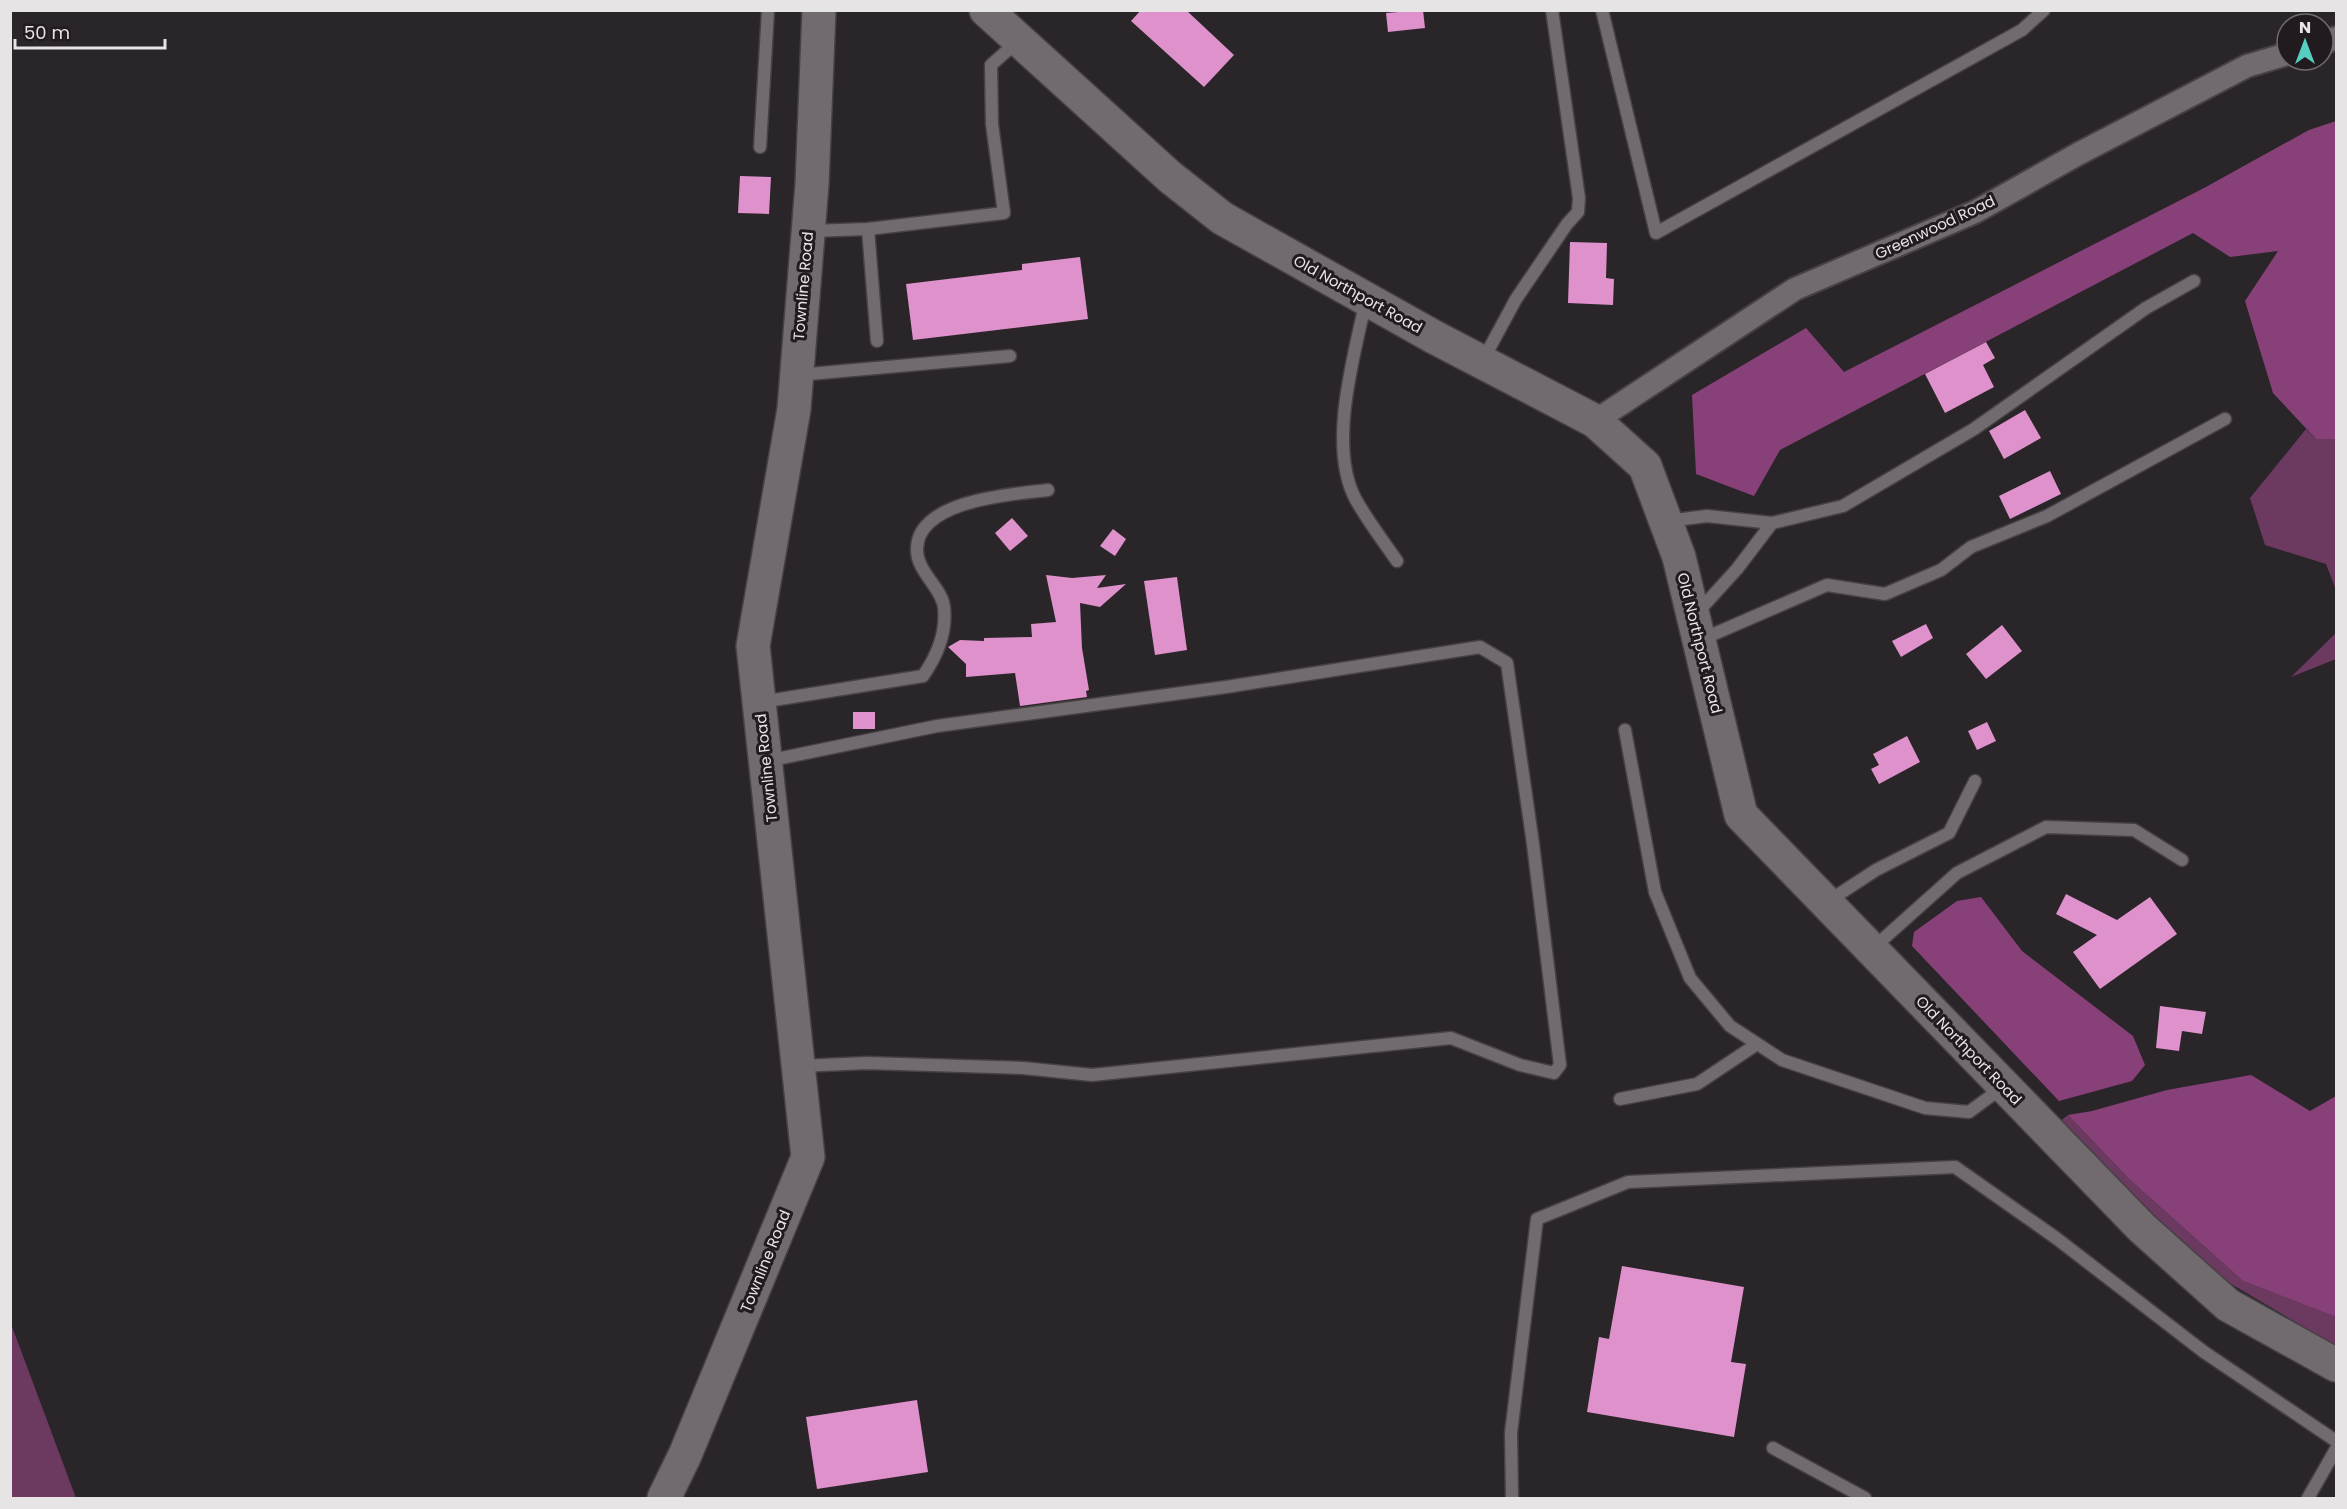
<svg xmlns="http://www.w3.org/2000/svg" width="2347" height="1509" viewBox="0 0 2347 1509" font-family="Poppins,sans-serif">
  <rect width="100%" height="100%" fill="#2a2529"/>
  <g fill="#6c3a61">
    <path d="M 2306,429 L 2316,439 L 2336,439 L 2336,590 L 2326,564 L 2265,545 L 2250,498 Z"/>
    <path d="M 2336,633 L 2336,659 L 2291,677 Z"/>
    <path d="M 2068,1115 L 2129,1179 L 2243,1281 L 2336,1317 L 2336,1346 L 2194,1262 L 2055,1125 Z"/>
    <path d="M 11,1324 L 76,1498 L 11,1498 Z"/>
  </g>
  <g fill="#874178">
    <path d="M 2336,121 L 2336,439 L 2316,439 L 2273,393 L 2245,301 L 2278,251 L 2230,257 L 2193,233 L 1780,450 L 1754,496 L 1696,474 L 1692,395 L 1806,328 L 1844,372 L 2204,188 L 2309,130 Z"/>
    <path d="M 1981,897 L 2022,951 L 2133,1036 L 2145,1065 L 2132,1081 L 2059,1101 L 1912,946 L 1914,932 L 1957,901 Z"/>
    <path d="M 2251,1075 L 2310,1111 L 2336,1096 L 2336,1317 L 2243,1281 L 2129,1179 L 2068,1115 L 2092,1111 L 2167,1090 Z"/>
  </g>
  <g fill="#de91cb">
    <path d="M 1141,10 L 1186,10 L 1234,55 L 1204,87 L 1131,21 Z"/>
    <path d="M 1423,10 L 1425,28 L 1388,32 L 1386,13 Z"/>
    <path d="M 740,176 L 771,177 L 769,214 L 738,213 Z"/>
    <path d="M 1570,242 L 1607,243 L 1606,278 L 1614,279 L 1613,305 L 1568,303 Z"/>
    <path d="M 1080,257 L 1088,319 L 913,340 L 906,284 L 1022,270 L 1022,264 Z"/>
    <path d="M 1986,342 L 1995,358 L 1983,365 L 1994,387 L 1945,413 L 1925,374 Z"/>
    <path d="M 2025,410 L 2041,438 L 2004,459 L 1989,431 Z"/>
    <path d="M 2050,471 L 2061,494 L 2010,519 L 1999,496 Z"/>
    <path d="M 1012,518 L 1028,536 L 1010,551 L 995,533 Z"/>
    <path d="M 1113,529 L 1126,539 L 1115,556 L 1100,546 Z"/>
    <path d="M 1046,575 L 1072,578 L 1106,575 L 1097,588 L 1126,584 L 1100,607 L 1080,603 L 1082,648 L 1089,690 L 1086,691 L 1087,697 L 1020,706 L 1015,673 L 966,677 L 966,664 L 948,647 L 960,640 L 984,641 L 984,638 L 1032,637 L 1031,624 L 1056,622 Z"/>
    <path d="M 1177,577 L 1187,650 L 1155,655 L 1144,581 Z"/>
    <path d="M 1926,624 L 1933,638 L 1901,657 L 1892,641 Z"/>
    <path d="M 2002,625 L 2022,651 L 1986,679 L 1966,654 Z"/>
    <rect x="853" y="712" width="22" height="17"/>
    <path d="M 1987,722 L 1996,741 L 1977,750 L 1968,731 Z"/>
    <path d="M 1907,736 L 1920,762 L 1879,784 L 1871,769 L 1879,765 L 1873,754 Z"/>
    <path d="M 2066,894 L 2117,920 L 2150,897 L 2177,934 L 2100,989 L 2073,952 L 2097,935 L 2056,914 Z"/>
    <path d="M 2160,1006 L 2206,1012 L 2202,1034 L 2182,1031 L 2179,1051 L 2156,1048 Z"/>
    <path d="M 1622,1266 L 1744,1287 L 1731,1362 L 1746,1364 L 1734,1437 L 1587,1412 L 1599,1337 L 1609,1339 Z"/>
    <path d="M 917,1400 L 928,1472 L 817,1489 L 806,1417 Z"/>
  </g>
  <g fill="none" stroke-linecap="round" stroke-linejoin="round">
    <defs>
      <g id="lane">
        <path d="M 1602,10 L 1656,233 L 2022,30 L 2044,10"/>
        <path d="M 760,147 L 768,10"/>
        <path d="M 868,229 L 877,341"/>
        <path d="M 809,231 L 868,229 L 1004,213 L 992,124 L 991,65 L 1018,41"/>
        <path d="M 1366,300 C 1354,356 1327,447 1356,500 C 1368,521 1383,541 1397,561"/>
        <path d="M 1483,360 L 1516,299 L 1567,224 L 1578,212 L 1579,198 L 1552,10"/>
        <path d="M 798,375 L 1010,356"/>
        <path d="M 1667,521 L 1707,516 L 1772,523 L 1737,569 L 1697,613"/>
        <path d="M 1772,523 L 1843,506 L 1974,429 L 2146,308 L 2194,281"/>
        <path d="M 1700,640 L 1827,585 L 1885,594 L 1941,570 L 1971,547 L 2047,516 L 2225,419"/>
        <path d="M 761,702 L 923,676 C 937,656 947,633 944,607 C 942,588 917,572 917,550 C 916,500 1013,494 1048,490"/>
        <path d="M 1625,730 L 1655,892 L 1690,978 L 1730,1026 L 1782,1060 L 1925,1108 L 1969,1112 L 2003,1087"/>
        <path d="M 767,761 L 937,726 L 1226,687 L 1480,647 L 1507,663 L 1533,844 L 1560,1065 L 1554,1073 L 1520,1065 L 1451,1038 L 1092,1075 L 1023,1068 L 867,1063 L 800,1066"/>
        <path d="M 1827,902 L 1876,870 L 1949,833 L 1975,781"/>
        <path d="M 1872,949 L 1957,873 L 2046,827 L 2134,830 L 2182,860"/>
        <path d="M 1620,1099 L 1697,1084 L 1757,1044"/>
        <path d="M 1773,1448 L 1865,1498"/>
        <path d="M 1512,1498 L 1511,1433 L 1537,1219 L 1628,1182 L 1955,1167 L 2056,1238 L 2204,1352 L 2336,1441"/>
        <path d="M 2308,1498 L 2336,1449"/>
      </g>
      <g id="street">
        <path d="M 2323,43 L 2336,38"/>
        <path d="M 1595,421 L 1795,289 L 1975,212 L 2078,154 L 2247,66 L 2287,54"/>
      </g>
      <g id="secondary">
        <path d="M 986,10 L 1170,177 L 1222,218 L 1434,337 L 1595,421 L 1645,466 L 1679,557 L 1741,815 L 2142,1228 L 2228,1305 L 2336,1365"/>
        <path d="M 664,1498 L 685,1455 L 808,1157 L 753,646 L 794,409 L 812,184 L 819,10"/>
      </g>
    </defs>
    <use href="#lane" stroke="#464144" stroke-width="15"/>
    <use href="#street" stroke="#464144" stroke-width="26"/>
    <use href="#secondary" stroke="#464144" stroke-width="36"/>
    <use href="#lane" stroke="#716a6f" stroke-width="12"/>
    <use href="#street" stroke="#716a6f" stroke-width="22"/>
    <use href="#secondary" stroke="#716a6f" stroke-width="33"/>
  </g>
  <g text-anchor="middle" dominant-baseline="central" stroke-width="6" stroke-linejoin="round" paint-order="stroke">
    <g font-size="15" fill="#e7e4e6" stroke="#211b1f">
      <text transform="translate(1935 227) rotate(-25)">Greenwood Road</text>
      <text transform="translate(803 286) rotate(-85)">Townline Road</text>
      <text transform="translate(1358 294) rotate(29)">Old Northport Road</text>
      <text transform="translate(1700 643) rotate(76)">Old Northport Road</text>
      <text transform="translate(766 768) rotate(-96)">Townline Road</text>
      <text transform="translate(1969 1050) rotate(46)">Old Northport Road</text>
      <text transform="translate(765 1261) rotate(-68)">Townline Road</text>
    </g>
  </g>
  <rect width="2347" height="1509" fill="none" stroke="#e7e4e6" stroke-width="24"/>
  <g transform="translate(2305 42)"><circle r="28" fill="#211b1f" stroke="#706b6f" stroke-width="1.5"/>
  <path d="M0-4.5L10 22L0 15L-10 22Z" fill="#57cec2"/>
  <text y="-9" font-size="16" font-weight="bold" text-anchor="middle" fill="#e7e4e6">N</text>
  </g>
  <path d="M15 39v9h150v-9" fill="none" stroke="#e7e4e6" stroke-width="3"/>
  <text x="24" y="39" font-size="18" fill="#e7e4e6" stroke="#211b1f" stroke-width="4.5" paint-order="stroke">50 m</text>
</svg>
